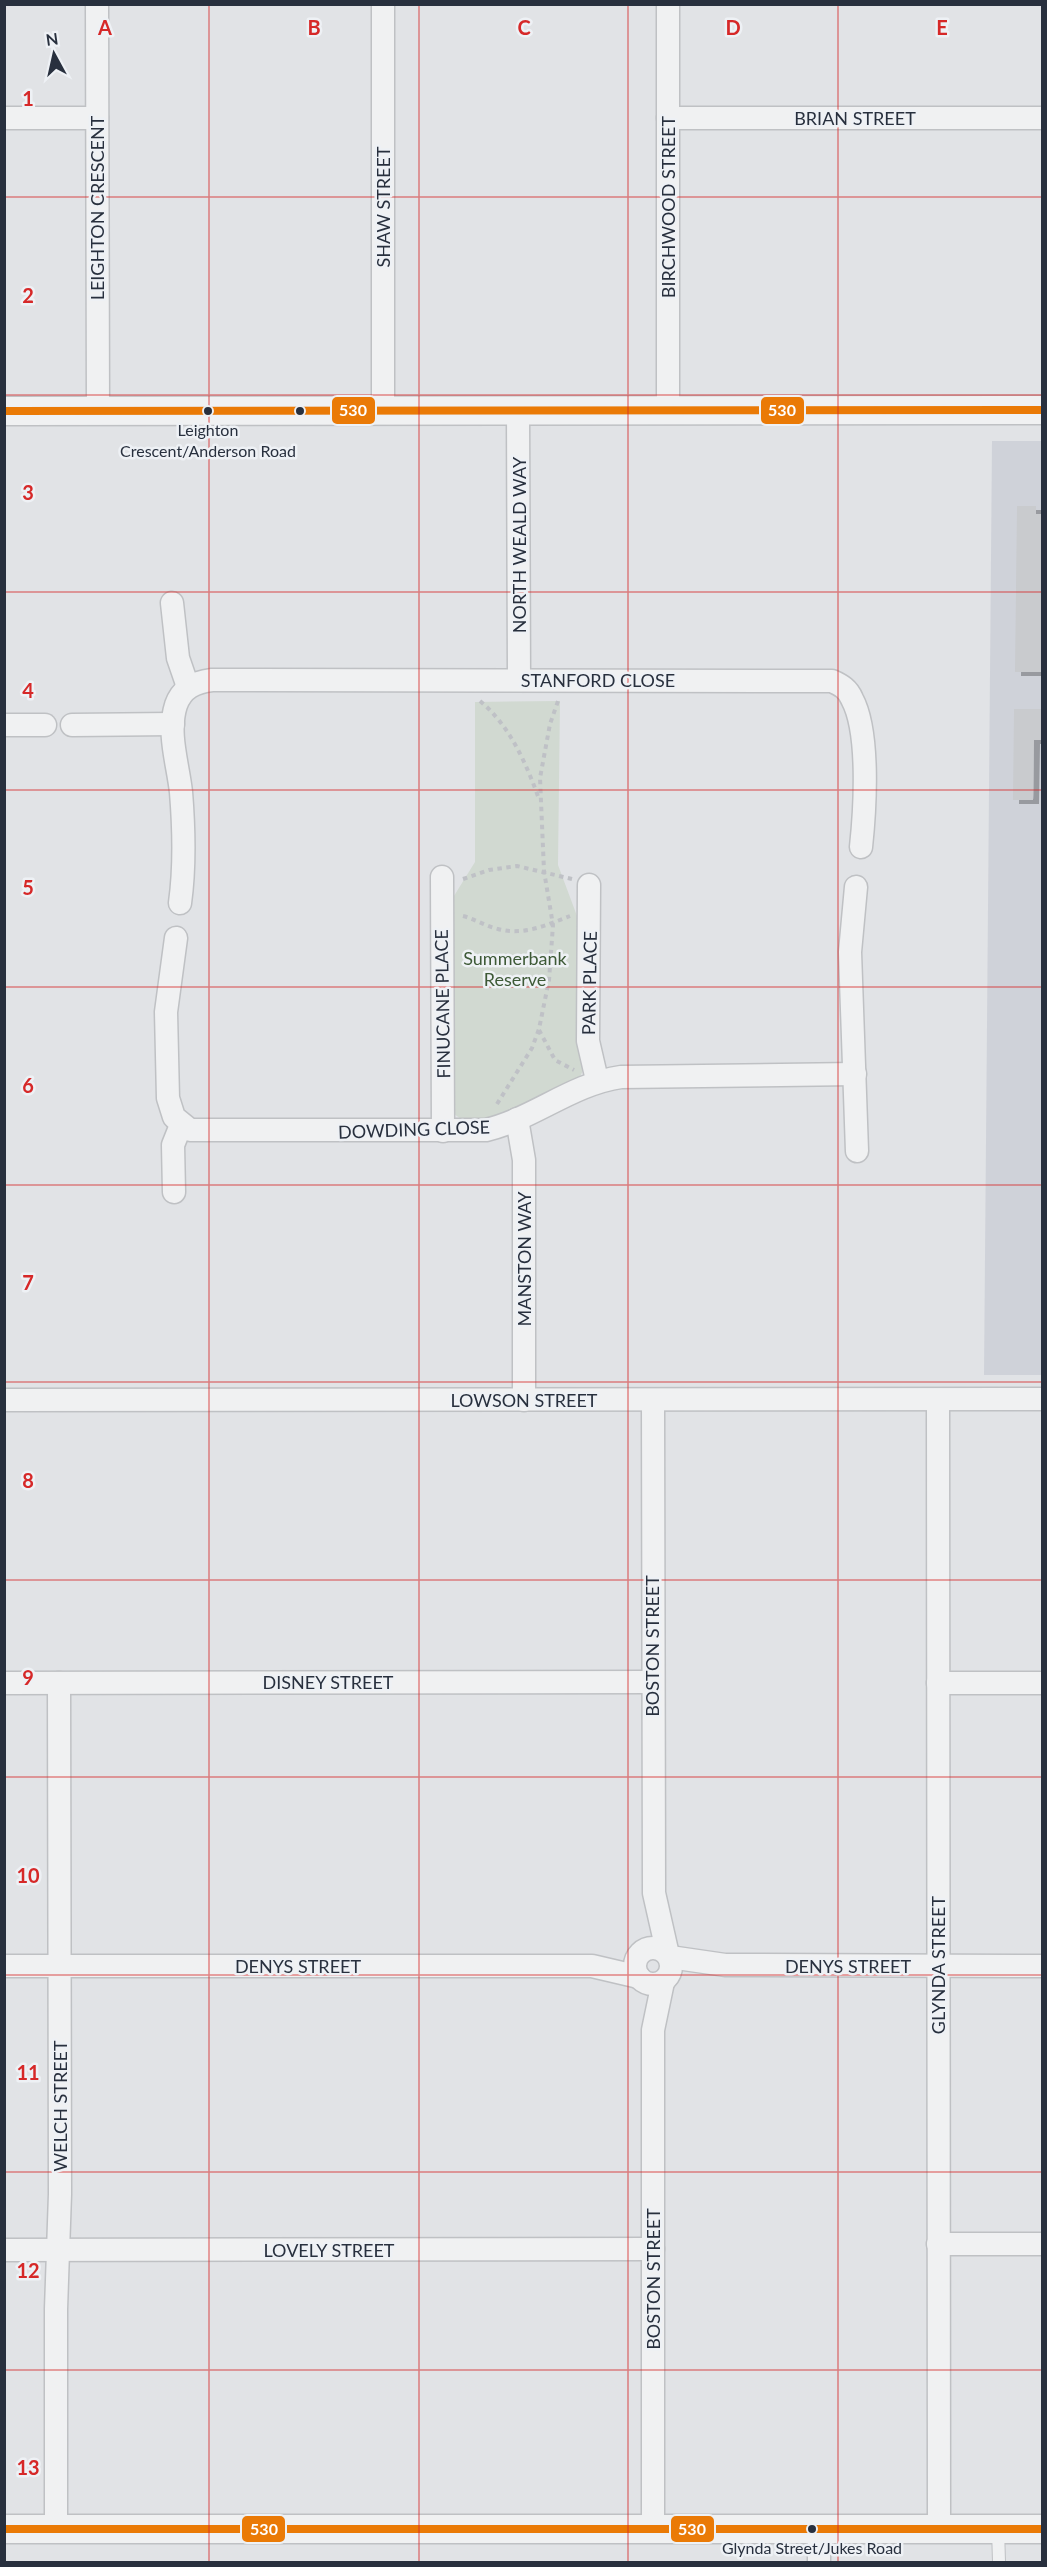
<svg xmlns="http://www.w3.org/2000/svg" width="1047" height="2567" viewBox="0 0 1047 2567" font-family="Lato,sans-serif">
  <defs>
    <filter id="shadow"><feDropShadow dx="6" dy="4" stdDeviation="0" flood-color="#0004"/></filter>
  </defs>
  <rect width="100%" height="100%" fill="#e1e3e6"/>
  <path fill="#cfd2d9" d="M 992,441 L 1042,441 L 1042,1375 L 984,1375 Z"/>
  <path fill="#d1d9d1" d="M 560,701 L 558,865 L 580,924 L 586,1064 L 578,1081 L 489,1122 L 464,1121 L 454,1114 L 449,904 L 475,862 L 475,702 Z"/>
  <g fill="#c9cbce" filter="url(#shadow)">
    <path d="M 1017,506 L 1036,506 L 1036,514 L 1042,514 L 1042,672 L 1015,672 Z"/>
    <path d="M 1014,709 L 1042,709 L 1042,740 L 1034,740 L 1033,800 L 1013,800 Z"/>
  </g>
  <g fill="none" stroke-linecap="round" stroke-linejoin="round">
    <defs>
      <path id="service" d="M 998,2529 L 999,2562"/>
      <g id="minor">
        <path d="M 97,4 L 98,411"/>
        <path d="M 668,4 L 668,410"/>
        <path d="M 4,118 L 97,118"/>
        <path d="M 668,118 L 1042,118"/>
        <path d="M 383,409 L 383,4"/>
        <path d="M 518,410 L 519,680"/>
        <path d="M 172,603 L 178,658 L 188,687"/>
        <path d="M 4,725 L 45,725"/>
        <path d="M 72,725 L 173,724"/>
        <path d="M 442,877 L 443,1131"/>
        <path d="M 589,885 L 588,1041 L 597,1080"/>
        <path d="M 856,887 L 850,952 L 857,1151"/>
        <path d="M 180,903 C 185,867 184,829 181,792 C 178,764 167,733 176,705 C 182,688 195,682 212,680 L 832,681 C 841,685 848,689 852,699 C 870,732 865,810 861,847"/>
        <path d="M 176,938 L 166,1012 L 168,1098 L 174,1117 L 190,1130 L 486,1130 C 533,1119 572,1084 621,1077 L 855,1074"/>
        <path d="M 517,1119 L 524,1160 L 524,1400"/>
        <path d="M 174,1192 L 173,1145 L 181,1125"/>
        <path d="M 4,1400 L 1042,1399"/>
        <path d="M 653,1400 L 654,1893 L 668,1955"/>
        <path d="M 938,1400 L 939,2529"/>
        <path d="M 4,1683 L 652,1682"/>
        <path d="M 938,1683 L 1042,1683"/>
        <circle cx="653" cy="1966" r="18"/>
        <path d="M 670,1957 L 725,1965 L 1042,1966"/>
        <path d="M 4,1966 L 592,1966 L 639,1977"/>
        <path d="M 938,2244 L 1042,2244"/>
        <path d="M 4,2250 L 653,2249"/>
        <path d="M 56,2529 L 56,2309 L 60,2194 L 59,1683"/>
        <path d="M 653,2529 L 653,2030 L 663,1982"/>
        <path d="M 819,2529 L 819,2562"/>
      </g>
      <g id="tertiary">
        <path d="M 4,411 L 1042,410"/>
        <path d="M 4,2529 L 1042,2529"/>
      </g>
    </defs>
    <use href="#service" stroke="#bfc1c4" stroke-width="14"/>
    <use href="#minor" stroke="#bfc1c4" stroke-width="25"/>
    <use href="#tertiary" stroke="#bfc1c4" stroke-width="31"/>
    <g stroke="#bfc1c6" stroke-width="4" stroke-dasharray="4.5 4.5" stroke-linecap="butt">
      <path d="M 480,701 C 510,726 526,763 539,799"/>
      <path d="M 463,879 L 489,870 L 517,866 L 572,879"/>
      <path d="M 463,916 C 475,919 485,926 498,929 C 523,936 547,925 570,916"/>
      <path d="M 539,1030 L 555,1060 L 574,1070"/>
      <path d="M 497,1104 L 532,1048 L 539,1029 L 549,980 L 553,925 L 544,871 L 540,778 L 550,724 L 558,701"/>
    </g>
    <use href="#service" stroke="#f0f1f2" stroke-width="12"/>
    <use href="#minor" stroke="#f0f1f2" stroke-width="22"/>
    <use href="#tertiary" stroke="#f0f1f2" stroke-width="28"/>
    <defs>
      <g id="bus-1">
        <path d="M 4,411 L 1042,410"/>
        <path d="M 4,2529 L 1042,2529"/>
      </g>
    </defs>
    <use href="#bus-1" stroke="#eef1f5" stroke-width="12"/>
    <use href="#bus-1" stroke="#ea7a06" stroke-width="8"/>
  </g>
  <path fill="none" stroke="#d62828" stroke-width="1.5" stroke-opacity="0.55" d="M 209,4 L 209,2562M 419,4 L 419,2562M 628,4 L 628,2562M 838,4 L 838,2562M 4,197 L 1042,197M 4,395 L 1042,395M 4,592 L 1042,592M 4,790 L 1042,790M 4,987 L 1042,987M 4,1185 L 1042,1185M 4,1382 L 1042,1382M 4,1580 L 1042,1580M 4,1777 L 1042,1777M 4,1975 L 1042,1975M 4,2172 L 1042,2172M 4,2370 L 1042,2370"/>
  <g fill="#28303e" stroke="#eef1f5" stroke-width="2">
    <circle cx="208" cy="411" r="5"/>
    <circle cx="300" cy="411" r="5"/>
    <circle cx="812" cy="2529" r="5"/>
  </g>
  <g text-anchor="middle" dominant-baseline="central" stroke-width="5" stroke-linejoin="round" paint-order="stroke">
    <g font-size="16" fill="#28303e" stroke="#eef1f5">
      <text x="208" y="429">Leighton<tspan x="208" dy="21">Crescent/Anderson Road</tspan></text>
      <text x="812" y="2547">Glynda Street/Jukes Road</text>
    </g>
    <g font-size="18" fill="#28303e" stroke="#eef1f5">
      <text x="855" y="118">BRIAN STREET</text>
      <text transform="translate(383 207) rotate(-90)">SHAW STREET</text>
      <text transform="translate(668 207) rotate(-90)">BIRCHWOOD STREET</text>
      <text transform="translate(97 208) rotate(-90)">LEIGHTON CRESCENT</text>
      <text transform="translate(519 545) rotate(-90)">NORTH WEALD WAY</text>
      <text x="598" y="680">STANFORD CLOSE</text>
      <text transform="translate(589 983) rotate(-89)">PARK PLACE</text>
      <text transform="translate(442 1004) rotate(-91)">FINUCANE PLACE</text>
      <text transform="translate(414 1129) rotate(-2)">DOWDING CLOSE</text>
      <text transform="translate(524 1259) rotate(-90)">MANSTON WAY</text>
      <text x="524" y="1400">LOWSON STREET</text>
      <text transform="translate(652 1646) rotate(-90)">BOSTON STREET</text>
      <text x="328" y="1682">DISNEY STREET</text>
      <text transform="translate(938 1965) rotate(-90)">GLYNDA STREET</text>
      <text x="298" y="1966">DENYS STREET</text>
      <text x="848" y="1966">DENYS STREET</text>
      <text transform="translate(60 2106) rotate(-90)">WELCH STREET</text>
      <text x="329" y="2250">LOVELY STREET</text>
      <text transform="translate(653 2279) rotate(-90)">BOSTON STREET</text>
    </g>
    <g font-size="18" fill="#3d5936" stroke="#eef1f5">
      <text x="515" y="958">Summerbank<tspan x="515" dy="21">Reserve</tspan></text>
    </g>
  </g>
  <g font-size="20" text-anchor="middle" font-weight="bold" fill="#d62828" stroke="#eef1f5" stroke-width="5" stroke-linejoin="round" paint-order="stroke">
    <text x="105" y="35">A</text>
    <text x="314" y="35">B</text>
    <text x="524" y="35">C</text>
    <text x="733" y="35">D</text>
    <text x="942" y="35">E</text>
    <text x="28" y="106">1</text>
    <text x="28" y="303">2</text>
    <text x="28" y="500">3</text>
    <text x="28" y="698">4</text>
    <text x="28" y="895">5</text>
    <text x="28" y="1093">6</text>
    <text x="28" y="1290">7</text>
    <text x="28" y="1488">8</text>
    <text x="28" y="1685">9</text>
    <text x="28" y="1883">10</text>
    <text x="28" y="2080">11</text>
    <text x="28" y="2278">12</text>
    <text x="28" y="2475">13</text>
  </g>
  <g stroke="#eef1f5" stroke-width="2">
    <rect x="760" y="396" width="45" height="29" rx="6" fill="#ea7a06"/>
    <rect x="331" y="396" width="45" height="29" rx="6" fill="#ea7a06"/>
    <rect x="241" y="2515" width="45" height="28" rx="6" fill="#ea7a06"/>
    <rect x="670" y="2515" width="45" height="28" rx="6" fill="#ea7a06"/>
  </g>
  <g font-size="16" text-anchor="middle" font-weight="bold" fill="#fff">
    <text x="782" y="416">530</text>
    <text x="353" y="416">530</text>
    <text x="264" y="2535">530</text>
    <text x="692" y="2535">530</text>
  </g>
  <rect width="1047" height="2567" fill="none" stroke="#28303e" stroke-width="12"/>
  <g transform="translate(54 54) rotate(352)" stroke="#eef1f5" stroke-width="4.5" paint-order="stroke">
  <path d="M0-4.5L10 22L0 15L-10 22Z" fill="#28303e"/>
  <text y="-9" font-size="16" font-weight="bold" text-anchor="middle" fill="#28303e">N</text>
  </g>
</svg>
